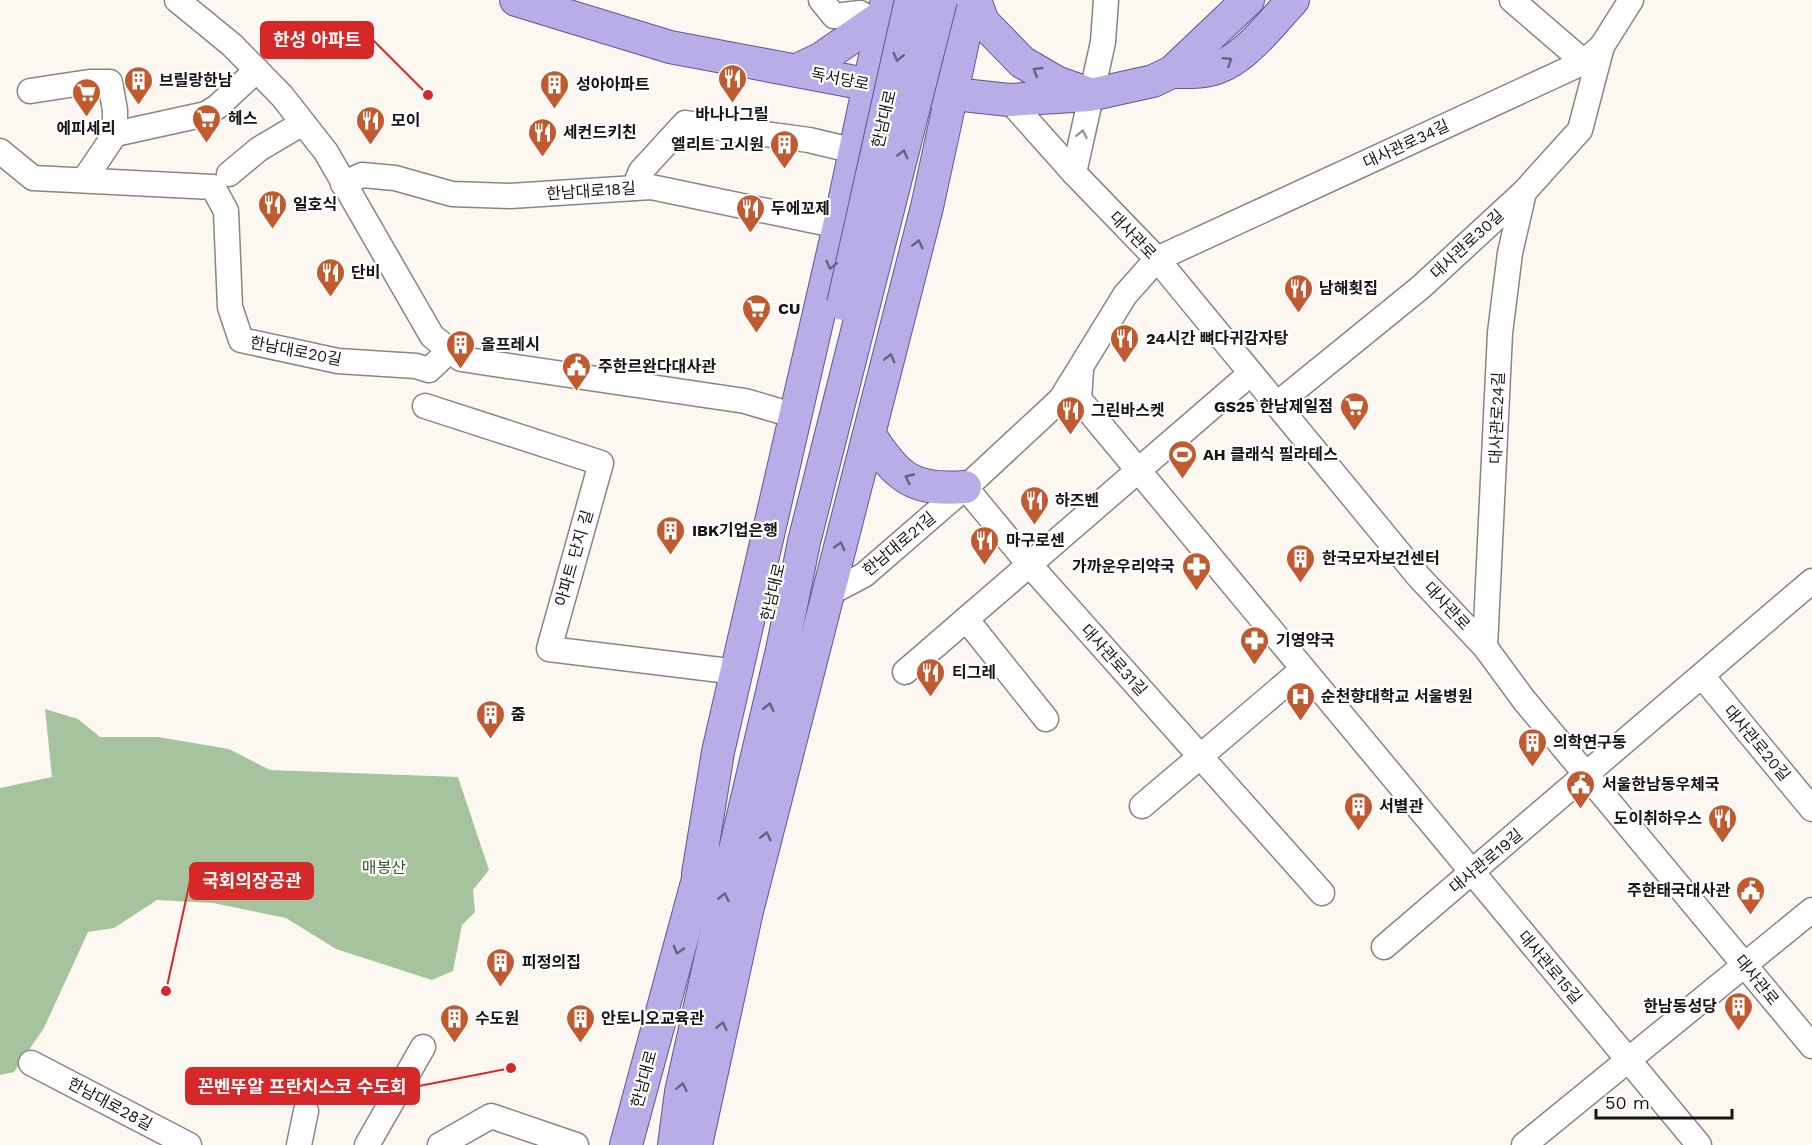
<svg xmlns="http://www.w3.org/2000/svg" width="1812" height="1145" viewBox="0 0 1812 1145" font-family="'Work Sans','Noto Sans KR',sans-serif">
  <rect width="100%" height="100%" fill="#fcf8f1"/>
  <path fill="#a5c49d" d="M 45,709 L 78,719 L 100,737 L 158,737 L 229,749 L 270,770 L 458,777 L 489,870 L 473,890 L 475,912 L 462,925 L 453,971 L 432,980 L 336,949 L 286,918 L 213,903 L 157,900 L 114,928 L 88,932 L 44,1028 L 14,1072 L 0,1075 L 0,788 L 52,777 Z"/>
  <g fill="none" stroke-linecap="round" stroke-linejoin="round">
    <defs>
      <g id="minor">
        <path d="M 177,0 L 232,45 L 282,96 L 326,152 L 432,336 L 461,359 L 745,401 L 796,416"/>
        <path d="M 821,0 L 834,16 L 860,13 L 875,21"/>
        <path d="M 1512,0 L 1584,62"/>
        <path d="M 30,91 L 89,82 L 110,82 L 115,110 L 115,134"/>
        <path d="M 1009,100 L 1074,173 L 1157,259 L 1419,577 L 1485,647 L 1524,700 L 1812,1046"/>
        <path d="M 0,151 L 33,178 L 213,187 L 226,211 L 230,307 L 241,340 L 338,361 L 416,366 L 429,370 L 450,350"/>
        <path d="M 1074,173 L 1103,42 L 1106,0"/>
        <path d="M 229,174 L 259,149 L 303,123"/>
        <path d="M 84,180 L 115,134 L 206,114 L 217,107 L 257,70"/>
        <path d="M 343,184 L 362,175 L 395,178 L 452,194 L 510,196 L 651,187 L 839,226"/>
        <path d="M 634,188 L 641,171 L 685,123 L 809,140 L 855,151"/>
        <path d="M 1081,370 L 1079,399 L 1699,1145"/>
        <path d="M 1277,404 L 1421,287 L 1524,192 L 1580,130 L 1602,46"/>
        <path d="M 425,406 L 601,463 L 549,649 L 737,672"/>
        <path d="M 965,487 L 1028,563 L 1322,893"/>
        <path d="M 828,594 L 864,575 L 976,478 L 1061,399 L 1125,295 L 1157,259 L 1584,62 L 1602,46 L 1631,0"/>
        <path d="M 966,619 L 1046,719"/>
        <path d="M 1485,647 L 1500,333 L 1510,253 L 1524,192"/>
        <path d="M 905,672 L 1251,373"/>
        <path d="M 1702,676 L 1812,809"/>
        <path d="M 1142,806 L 1303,669"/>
        <path d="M 1384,947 L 1812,581"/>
        <path d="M 31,1063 L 189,1145"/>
        <path d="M 299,1145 L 306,1111"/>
        <path d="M 367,1145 L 423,1047"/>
        <path d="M 440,1145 L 491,1116 L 576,1145"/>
        <path d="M 1524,1145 L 1812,910"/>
      </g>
      <g id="major">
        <path d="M 516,0 L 670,47 L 871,85 L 1009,100 L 1090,95 L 1153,81 L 1172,72 L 1248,0"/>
        <path d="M 975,0 L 983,22 L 1022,62 L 1056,82 L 1084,92"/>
        <path d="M 797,70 L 822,58 L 884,15"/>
        <path d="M 1172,72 C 1184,72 1197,73 1209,70 C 1242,64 1271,23 1293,0"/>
        <path d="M 870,435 C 897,478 913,491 965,487"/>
        <path d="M 698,874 L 718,752 L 839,226 L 887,0"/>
        <path d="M 626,1145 L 705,853"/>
        <path d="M 674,1145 L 681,1092 L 730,871 L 782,650 L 804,542 L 862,312"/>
        <path d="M 696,1145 L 747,911 L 927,207 L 972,0"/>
      </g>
    </defs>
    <use href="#minor" stroke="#8a867f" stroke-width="27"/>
    <use href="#major" stroke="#615592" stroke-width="34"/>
    <use href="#minor" stroke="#fff" stroke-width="24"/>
    <use href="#major" stroke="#b8ade6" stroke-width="32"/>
    <defs>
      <g id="major-bridge">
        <path d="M 843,304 L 911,0"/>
        <path d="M 862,312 L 941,0"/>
      </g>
    </defs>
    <use href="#major-bridge" stroke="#615592" stroke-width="34" stroke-linecap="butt"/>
    <use href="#major-bridge" stroke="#b8ade6" stroke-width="32"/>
  </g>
  <defs><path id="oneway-chevron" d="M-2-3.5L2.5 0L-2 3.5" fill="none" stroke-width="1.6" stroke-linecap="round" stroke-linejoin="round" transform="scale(1.5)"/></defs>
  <g stroke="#68627d">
    <use href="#oneway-chevron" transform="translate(898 57) rotate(103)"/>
    <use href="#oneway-chevron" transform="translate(1228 61) rotate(-32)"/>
    <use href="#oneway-chevron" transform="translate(1037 71) rotate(-149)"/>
    <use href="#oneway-chevron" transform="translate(903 154) rotate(-76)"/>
    <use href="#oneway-chevron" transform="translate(918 244) rotate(-76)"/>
    <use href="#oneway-chevron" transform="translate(831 265) rotate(103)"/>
    <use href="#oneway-chevron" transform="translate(890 358) rotate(-76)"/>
    <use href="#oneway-chevron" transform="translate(909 478) rotate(-155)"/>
    <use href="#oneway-chevron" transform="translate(840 546) rotate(-75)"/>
    <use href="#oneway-chevron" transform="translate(769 707) rotate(-77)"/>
    <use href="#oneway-chevron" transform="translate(766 836) rotate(-76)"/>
    <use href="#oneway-chevron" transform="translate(724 897) rotate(-77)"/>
    <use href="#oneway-chevron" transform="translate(678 950) rotate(105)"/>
    <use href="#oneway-chevron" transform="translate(722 1026) rotate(-78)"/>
    <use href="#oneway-chevron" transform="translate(682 1087) rotate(-79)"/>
  </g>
  <use stroke="#979695" href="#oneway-chevron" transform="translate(1082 134) rotate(-78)"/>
  <defs>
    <symbol id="restaurant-pin" viewBox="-11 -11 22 30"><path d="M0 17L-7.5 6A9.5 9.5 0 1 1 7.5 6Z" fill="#c15a2f" stroke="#fff"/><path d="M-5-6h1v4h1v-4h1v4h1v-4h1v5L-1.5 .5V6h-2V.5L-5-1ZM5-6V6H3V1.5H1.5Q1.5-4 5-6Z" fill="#fff"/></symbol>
    <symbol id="building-pin" viewBox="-11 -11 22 30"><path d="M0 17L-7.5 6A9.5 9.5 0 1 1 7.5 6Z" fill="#c15a2f" stroke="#fff"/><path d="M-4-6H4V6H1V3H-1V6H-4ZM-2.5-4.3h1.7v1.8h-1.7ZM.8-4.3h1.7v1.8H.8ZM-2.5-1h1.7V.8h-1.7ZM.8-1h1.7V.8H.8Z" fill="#fff"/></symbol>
    <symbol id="supermarket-pin" viewBox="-11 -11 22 30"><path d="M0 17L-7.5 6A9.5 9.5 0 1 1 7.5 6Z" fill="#c15a2f" stroke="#fff"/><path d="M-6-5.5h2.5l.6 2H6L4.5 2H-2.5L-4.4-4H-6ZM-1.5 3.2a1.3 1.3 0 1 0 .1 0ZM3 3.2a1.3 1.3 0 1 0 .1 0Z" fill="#fff"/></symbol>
    <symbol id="civic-pin" viewBox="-11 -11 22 30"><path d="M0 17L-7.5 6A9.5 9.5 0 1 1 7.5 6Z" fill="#c15a2f" stroke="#fff"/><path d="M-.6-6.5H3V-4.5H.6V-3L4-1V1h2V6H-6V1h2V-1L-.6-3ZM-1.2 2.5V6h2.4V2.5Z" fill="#fff"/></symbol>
    <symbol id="stadium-pin" viewBox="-11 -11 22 30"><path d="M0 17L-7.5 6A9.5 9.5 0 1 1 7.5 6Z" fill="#c15a2f" stroke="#fff"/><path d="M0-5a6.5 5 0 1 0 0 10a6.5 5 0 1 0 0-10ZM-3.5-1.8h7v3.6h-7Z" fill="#fff"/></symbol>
    <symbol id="pharmacy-pin" viewBox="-11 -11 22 30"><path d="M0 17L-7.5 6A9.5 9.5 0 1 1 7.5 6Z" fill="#c15a2f" stroke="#fff"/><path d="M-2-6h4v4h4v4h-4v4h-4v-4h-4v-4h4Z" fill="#fff"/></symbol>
    <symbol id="hospital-pin" viewBox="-11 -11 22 30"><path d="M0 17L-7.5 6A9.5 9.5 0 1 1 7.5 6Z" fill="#c15a2f" stroke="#fff"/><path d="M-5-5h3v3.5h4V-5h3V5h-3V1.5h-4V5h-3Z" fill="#fff"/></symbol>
  </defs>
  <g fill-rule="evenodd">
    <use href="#restaurant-pin" x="716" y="62" width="33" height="45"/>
    <use href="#building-pin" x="122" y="64" width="33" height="45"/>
    <use href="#building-pin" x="538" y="68" width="33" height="45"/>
    <use href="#supermarket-pin" x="70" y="76" width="33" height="45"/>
    <use href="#supermarket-pin" x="190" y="102" width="33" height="45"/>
    <use href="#restaurant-pin" x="354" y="104" width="33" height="45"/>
    <use href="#restaurant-pin" x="526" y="116" width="33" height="45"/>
    <use href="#building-pin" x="768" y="128" width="33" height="45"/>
    <use href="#restaurant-pin" x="256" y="188" width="33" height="45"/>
    <use href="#restaurant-pin" x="734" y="192" width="33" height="45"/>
    <use href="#restaurant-pin" x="314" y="256" width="33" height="45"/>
    <use href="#restaurant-pin" x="1282" y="272" width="33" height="45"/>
    <use href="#supermarket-pin" x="740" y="292" width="33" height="45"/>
    <use href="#restaurant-pin" x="1108" y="322" width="33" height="45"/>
    <use href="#building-pin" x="444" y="328" width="33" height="45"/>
    <use href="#civic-pin" x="560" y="350" width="33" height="45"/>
    <use href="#supermarket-pin" x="1338" y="390" width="33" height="45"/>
    <use href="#restaurant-pin" x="1054" y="394" width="33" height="45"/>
    <use href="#stadium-pin" x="1166" y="438" width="33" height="45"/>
    <use href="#restaurant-pin" x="1018" y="484" width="33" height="45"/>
    <use href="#building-pin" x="654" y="514" width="33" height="45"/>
    <use href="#restaurant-pin" x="968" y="524" width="33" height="45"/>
    <use href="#building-pin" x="1284" y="542" width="33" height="45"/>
    <use href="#pharmacy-pin" x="1180" y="550" width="33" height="45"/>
    <use href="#pharmacy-pin" x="1238" y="624" width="33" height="45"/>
    <use href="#restaurant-pin" x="914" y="656" width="33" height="45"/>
    <use href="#hospital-pin" x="1284" y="680" width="33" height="45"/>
    <use href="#building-pin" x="474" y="698" width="33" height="45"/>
    <use href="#building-pin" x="1516" y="726" width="33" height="45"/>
    <use href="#civic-pin" x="1564" y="768" width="33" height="45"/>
    <use href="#building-pin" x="1342" y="790" width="33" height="45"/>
    <use href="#restaurant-pin" x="1706" y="802" width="33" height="45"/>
    <use href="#civic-pin" x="1734" y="874" width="33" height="45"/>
    <use href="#building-pin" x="484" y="946" width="33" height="45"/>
    <use href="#building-pin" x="1722" y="990" width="33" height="45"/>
    <use href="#building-pin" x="438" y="1002" width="33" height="45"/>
    <use href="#building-pin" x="564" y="1002" width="33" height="45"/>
  </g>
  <g text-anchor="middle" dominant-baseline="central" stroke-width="4.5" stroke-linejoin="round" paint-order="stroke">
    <g font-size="16" fill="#181614" stroke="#fff">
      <text transform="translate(840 79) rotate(11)">독서당로</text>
      <text transform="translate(884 119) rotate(-77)">한남대로</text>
      <text transform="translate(1406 144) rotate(-25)">대사관로34길</text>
      <text transform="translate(591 191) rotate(-4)">한남대로18길</text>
      <text transform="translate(1133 235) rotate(46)">대사관로</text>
      <text transform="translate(1467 244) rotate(-43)">대사관로30길</text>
      <text transform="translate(296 351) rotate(11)">한남대로20길</text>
      <text transform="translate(1497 418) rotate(-88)">대사관로24길</text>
      <text transform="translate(899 544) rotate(-40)">한남대로21길</text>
      <text transform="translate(574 558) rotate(-74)">아파트 단지 길</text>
      <text transform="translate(773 592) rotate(-77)">한남대로</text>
      <text transform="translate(1447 606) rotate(47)">대사관로</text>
      <text transform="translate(1114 660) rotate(48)">대사관로31길</text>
      <text transform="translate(1757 743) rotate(50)">대사관로20길</text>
      <text transform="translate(1486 861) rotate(-40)">대사관로19길</text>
      <text transform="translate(1550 967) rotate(50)">대사관로15길</text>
      <text transform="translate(1757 980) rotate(51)">대사관로</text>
      <text transform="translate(644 1079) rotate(-75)">한남대로</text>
      <text transform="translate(110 1104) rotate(28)">한남대로28길</text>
    </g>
    <g font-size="16" font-weight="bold" fill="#181614" stroke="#fff" text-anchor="start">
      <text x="159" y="80">브릴랑한남</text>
      <text x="576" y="84">성아아파트</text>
      <text x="732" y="114" text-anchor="middle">바나나그릴</text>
      <text x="228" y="118">헤스</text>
      <text x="391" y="120">모이</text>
      <text x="86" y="128" text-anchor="middle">에피세리</text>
      <text x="563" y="132">세컨드키친</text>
      <text x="764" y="144" text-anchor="end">엘리트 고시원</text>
      <text x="293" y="204">일호식</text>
      <text x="771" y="208">두에꼬제</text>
      <text x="351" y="272">단비</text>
      <text x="1319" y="288">남해횟집</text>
      <text x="778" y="308">CU</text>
      <text x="1146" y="338">24시간 뼈다귀감자탕</text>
      <text x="481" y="344">올프레시</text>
      <text x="598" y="366">주한르완다대사관</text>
      <text x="1333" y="406" text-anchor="end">GS25 한남제일점</text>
      <text x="1091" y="410">그린바스켓</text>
      <text x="1203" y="454">AH 클래식 필라테스</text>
      <text x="1055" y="500">하즈벤</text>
      <text x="692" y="530">IBK기업은행</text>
      <text x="1006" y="540">마구로센</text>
      <text x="1322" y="558">한국모자보건센터</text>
      <text x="1175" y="566" text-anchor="end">가까운우리약국</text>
      <text x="1276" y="640">기영약국</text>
      <text x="952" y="672">티그레</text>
      <text x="1321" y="696">순천향대학교 서울병원</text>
      <text x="511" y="714">줌</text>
      <text x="1553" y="742">의학연구동</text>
      <text x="1602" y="784">서울한남동우체국</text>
      <text x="1379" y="806">서별관</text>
      <text x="1702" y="818" text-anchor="end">도이취하우스</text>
      <text x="1730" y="890" text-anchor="end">주한태국대사관</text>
      <text x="522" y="962">피정의집</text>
      <text x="1717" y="1006" text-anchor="end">한남동성당</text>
      <text x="475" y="1018">수도원</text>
      <text x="601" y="1018">안토니오교육관</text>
    </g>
    <g font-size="16" fill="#325b26" stroke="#fff">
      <text x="384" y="867">매봉산</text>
    </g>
  </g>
  <path fill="none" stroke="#d62828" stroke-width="2" d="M428 95L373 40M166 991L190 881M511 1068L419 1086"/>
  <g fill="#d62828" stroke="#fff" stroke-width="2">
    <circle cx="428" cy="95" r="6"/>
    <circle cx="166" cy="991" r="6"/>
    <circle cx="511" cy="1068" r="6"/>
  </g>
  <g fill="#d62828" stroke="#d62828" stroke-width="2">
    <rect x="261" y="22" width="112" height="36" rx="6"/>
    <rect x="190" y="863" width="123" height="36" rx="6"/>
    <rect x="186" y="1068" width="233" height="36" rx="6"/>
  </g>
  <g font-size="18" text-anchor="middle" font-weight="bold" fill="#fff">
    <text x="317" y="46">한성 아파트</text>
    <text x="252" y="887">국회의장공관</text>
    <text x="302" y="1093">꼰벤뚜알 프란치스코 수도회</text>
  </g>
  <path d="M1596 1109v9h136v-9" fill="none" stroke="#181614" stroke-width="3"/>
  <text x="1605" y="1109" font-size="18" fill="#181614" stroke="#ffffff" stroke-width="4.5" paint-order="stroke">50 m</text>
</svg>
